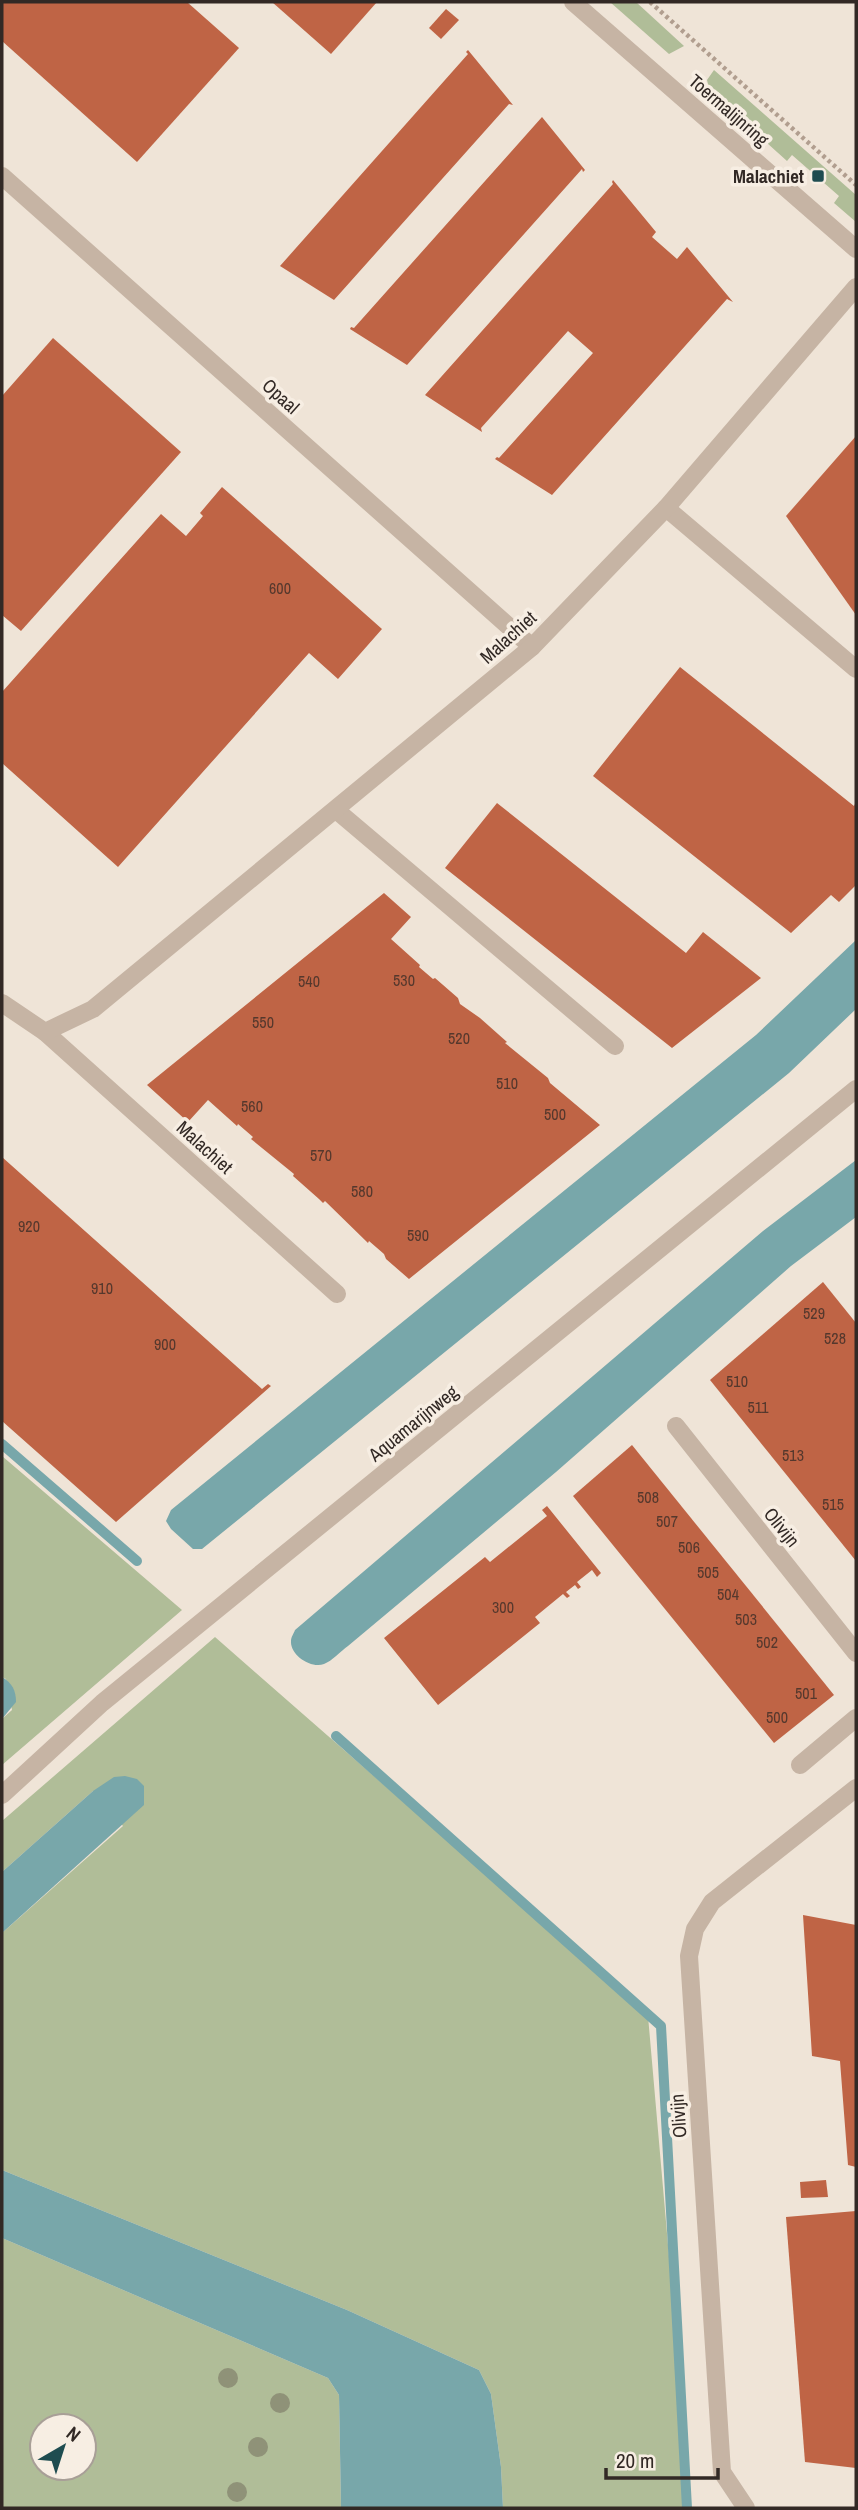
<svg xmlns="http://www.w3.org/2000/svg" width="858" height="2510" viewBox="0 0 858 2510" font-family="'Archivo Narrow',sans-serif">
  <rect width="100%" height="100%" fill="#efe4d7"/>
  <g fill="#b0bd98" fill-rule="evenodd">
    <path d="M 610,2 L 636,2 L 684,46 L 669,54 Z"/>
    <path d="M 714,70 L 856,195 L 856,222 L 834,203 L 839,196 L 792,155 L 787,161 L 710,92 L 707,80 Z"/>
    <path d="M 2,1456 L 182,1610 L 2,1765 L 2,1719 L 12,1710 L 6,1679 L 2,1677 Z"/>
    <path d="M 215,1637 L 648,2016 L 691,2508 L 503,2508 L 501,2467 L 491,2394 L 479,2370 L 347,2310 L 2,2170 L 2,1933 L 123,1826 L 93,1791 L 2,1872 L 2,1821 Z"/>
    <path d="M 2,2238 L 328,2378 L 339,2395 L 341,2508 L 2,2508 ZM 42,2426 L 84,2426 L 84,2468 L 42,2468 Z"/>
  </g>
  <g fill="#78a7aa">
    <path d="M 856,940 L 856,1009 L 789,1073 L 202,1549 L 193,1549 L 171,1529 L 166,1521 L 171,1510 L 756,1035 Z"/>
    <path d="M 856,1160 L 856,1217 L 791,1266 L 556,1472 L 348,1646 C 341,1651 332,1661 324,1664 C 311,1669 290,1655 291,1641 C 291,1637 294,1633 295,1630 L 763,1231 Z"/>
    <path d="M 2,1677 C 12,1683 16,1690 16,1702 L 2,1719 Z"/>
    <path d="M 125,1776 L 137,1779 L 144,1786 L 144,1805 L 2,1933 L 2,1872 L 93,1791 L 114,1777 Z"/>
    <path d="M 2,2170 L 347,2310 L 479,2370 L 491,2394 L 501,2467 L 503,2508 L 341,2508 L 339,2395 L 328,2378 L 2,2238 Z"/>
  </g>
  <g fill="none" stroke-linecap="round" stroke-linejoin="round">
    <g stroke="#78a7aa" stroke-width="10">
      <path d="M 2,1444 L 137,1561"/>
      <path d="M 336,1736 L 661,2026 L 687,2508"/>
    </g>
  </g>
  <g fill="#bf6445">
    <path d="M 2,2 L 187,2 L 239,48 L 137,162 L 2,41 Z"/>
    <path d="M 272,2 L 377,2 L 331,54 Z"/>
    <path d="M 446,9 L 459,20 L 441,39 L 429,28 Z"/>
    <path d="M 468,50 L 513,105 L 509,104 L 334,300 L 280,266 L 468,54 L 466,52 Z"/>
    <path d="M 542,117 L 585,170 L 583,172 L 582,169 L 407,365 L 350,329 L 351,327 L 354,328 Z"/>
    <path d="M 613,180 L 656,232 L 652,237 L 677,259 L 687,247 L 733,302 L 727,299 L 552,495 L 495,459 L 497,457 L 499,458 L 593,353 L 568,331 L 481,428 L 482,432 L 425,395 L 613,184 L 612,182 Z"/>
    <path d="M 53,338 L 181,452 L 21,631 L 2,615 L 2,396 Z"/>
    <path d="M 856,436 L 856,615 L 786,516 Z"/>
    <path d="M 222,487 L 382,629 L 338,679 L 309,653 L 118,867 L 2,763 L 2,692 L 161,514 L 186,536 L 203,516 L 200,513 Z"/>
    <path d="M 680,667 L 854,806 L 856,802 L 856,885 L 839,902 L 831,895 L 791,933 L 593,776 Z"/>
    <path d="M 497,803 L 686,953 L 703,932 L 761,978 L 672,1048 L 445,868 Z"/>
    <path d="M 384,893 L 411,917 L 391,939 L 420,965 L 419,967 L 433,979 L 435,978 L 458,998 L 460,1004 L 480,1018 L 507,1042 L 505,1043 L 548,1078 L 550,1083 L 600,1125 L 409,1279 L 386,1259 L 384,1254 L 369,1241 L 368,1243 L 325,1201 L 323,1203 L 319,1199 L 293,1176 L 294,1174 L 251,1139 L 253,1137 L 238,1124 L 237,1126 L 208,1100 L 188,1122 L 147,1085 Z"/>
    <path d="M 2,1157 L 262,1389 L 268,1384 L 271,1386 L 116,1522 L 2,1421 Z"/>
    <path d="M 823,1282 L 856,1323 L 856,1561 L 710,1380 Z"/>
    <path d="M 632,1445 L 834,1695 L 774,1743 L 573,1496 Z"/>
    <path d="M 547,1506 L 601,1573 L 597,1577 L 592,1570 L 577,1582 L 581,1587 L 578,1589 L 575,1585 L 566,1592 L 570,1596 L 567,1598 L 563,1594 L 535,1617 L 540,1623 L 438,1705 L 384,1638 L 485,1557 L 490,1562 L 547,1516 L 542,1510 Z"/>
    <path d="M 803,1915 L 856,1925 L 856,2167 L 848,2165 L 840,2061 L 812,2056 Z"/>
    <path d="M 826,2180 L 828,2197 L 801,2198 L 800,2182 Z"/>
    <path d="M 856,2211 L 856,2468 L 805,2462 L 786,2217 Z"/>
  </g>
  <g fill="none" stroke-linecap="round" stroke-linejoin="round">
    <path stroke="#b19e8f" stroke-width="4.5" stroke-dasharray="3.5 3.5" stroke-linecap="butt" d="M 650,2 L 856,185"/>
    <g stroke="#c6b4a4" stroke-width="18">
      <path d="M 666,508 L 856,669"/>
      <path d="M 336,810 L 615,1046"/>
      <path d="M 45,1032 L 337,1294"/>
      <path d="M 676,1426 L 856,1653"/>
      <path d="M 800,1765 L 856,1718"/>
    </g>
    <g stroke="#c6b4a4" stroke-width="18">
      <path d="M 2,176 L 532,647"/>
      <path d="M 2,1003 L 45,1032 L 93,1009 L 532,647 L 666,508 L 856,287"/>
      <path d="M 746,2508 L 722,2472 L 689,1956 L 695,1929 L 712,1902 L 856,1788"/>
    </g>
    <g stroke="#c6b4a4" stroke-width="18">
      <path d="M 573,2 L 856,249"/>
      <path d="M 2,1795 L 102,1703 L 856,1089"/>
    </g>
  </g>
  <g fill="#8f9278">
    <circle cx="228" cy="2378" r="10"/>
    <circle cx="280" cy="2403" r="10"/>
    <circle cx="258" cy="2447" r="10"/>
    <circle cx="237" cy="2492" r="10"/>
  </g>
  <rect fill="#1e4c50" stroke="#f7eee3" stroke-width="2.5" x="811" y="169" width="14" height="14" rx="3.5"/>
  <g text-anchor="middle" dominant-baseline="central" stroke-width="7" stroke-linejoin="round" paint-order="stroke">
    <g font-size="16" fill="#55382d">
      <text x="280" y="588">600</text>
      <text x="404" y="980">530</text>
      <text x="309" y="981">540</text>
      <text x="263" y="1022">550</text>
      <text x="459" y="1038">520</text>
      <text x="507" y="1083">510</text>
      <text x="252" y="1106">560</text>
      <text x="555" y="1114">500</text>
      <text x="321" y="1155">570</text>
      <text x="362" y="1191">580</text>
      <text x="29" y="1226">920</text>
      <text x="418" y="1235">590</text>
      <text x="102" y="1288">910</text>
      <text x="814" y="1313">529</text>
      <text x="835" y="1338">528</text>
      <text x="165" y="1344">900</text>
      <text x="737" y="1381">510</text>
      <text x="758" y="1407">511</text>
      <text x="793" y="1455">513</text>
      <text x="648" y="1497">508</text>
      <text x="833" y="1504">515</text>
      <text x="667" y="1521">507</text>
      <text x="689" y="1547">506</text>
      <text x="708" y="1572">505</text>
      <text x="728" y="1594">504</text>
      <text x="503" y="1607">300</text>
      <text x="746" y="1619">503</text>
      <text x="767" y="1642">502</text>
      <text x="806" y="1693">501</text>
      <text x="777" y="1717">500</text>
    </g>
    <g font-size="19" fill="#322925" stroke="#f7eee3">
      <text transform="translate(729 110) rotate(41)">Toermalijnring</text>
      <text transform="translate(281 396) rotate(42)">Opaal</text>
      <text transform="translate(508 637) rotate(-42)">Malachiet</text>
      <text transform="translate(205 1147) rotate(42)">Malachiet</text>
      <text transform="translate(413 1423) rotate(-39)">Aquamarijnweg</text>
      <text transform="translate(782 1527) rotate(51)">Olivijn</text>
      <text transform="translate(678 2116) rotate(-94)">Olivijn</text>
    </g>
    <g font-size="19" font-weight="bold" fill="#322925" stroke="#f7eee3" text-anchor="end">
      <text x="804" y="176">Malachiet</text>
    </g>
  </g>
  <rect width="858" height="2510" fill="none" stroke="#322925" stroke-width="7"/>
  <g transform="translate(63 2447) rotate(39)"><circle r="33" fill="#f7eee3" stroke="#a89f97" stroke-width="2"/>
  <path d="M0-5L12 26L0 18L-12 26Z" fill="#1e4c50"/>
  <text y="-10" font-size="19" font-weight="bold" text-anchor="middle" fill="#322925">N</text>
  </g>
  <path d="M606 2468v10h112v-10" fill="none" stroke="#322925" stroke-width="3.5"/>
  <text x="616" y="2468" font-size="21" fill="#322925" stroke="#f7eee3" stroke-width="5" paint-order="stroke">20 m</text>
</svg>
